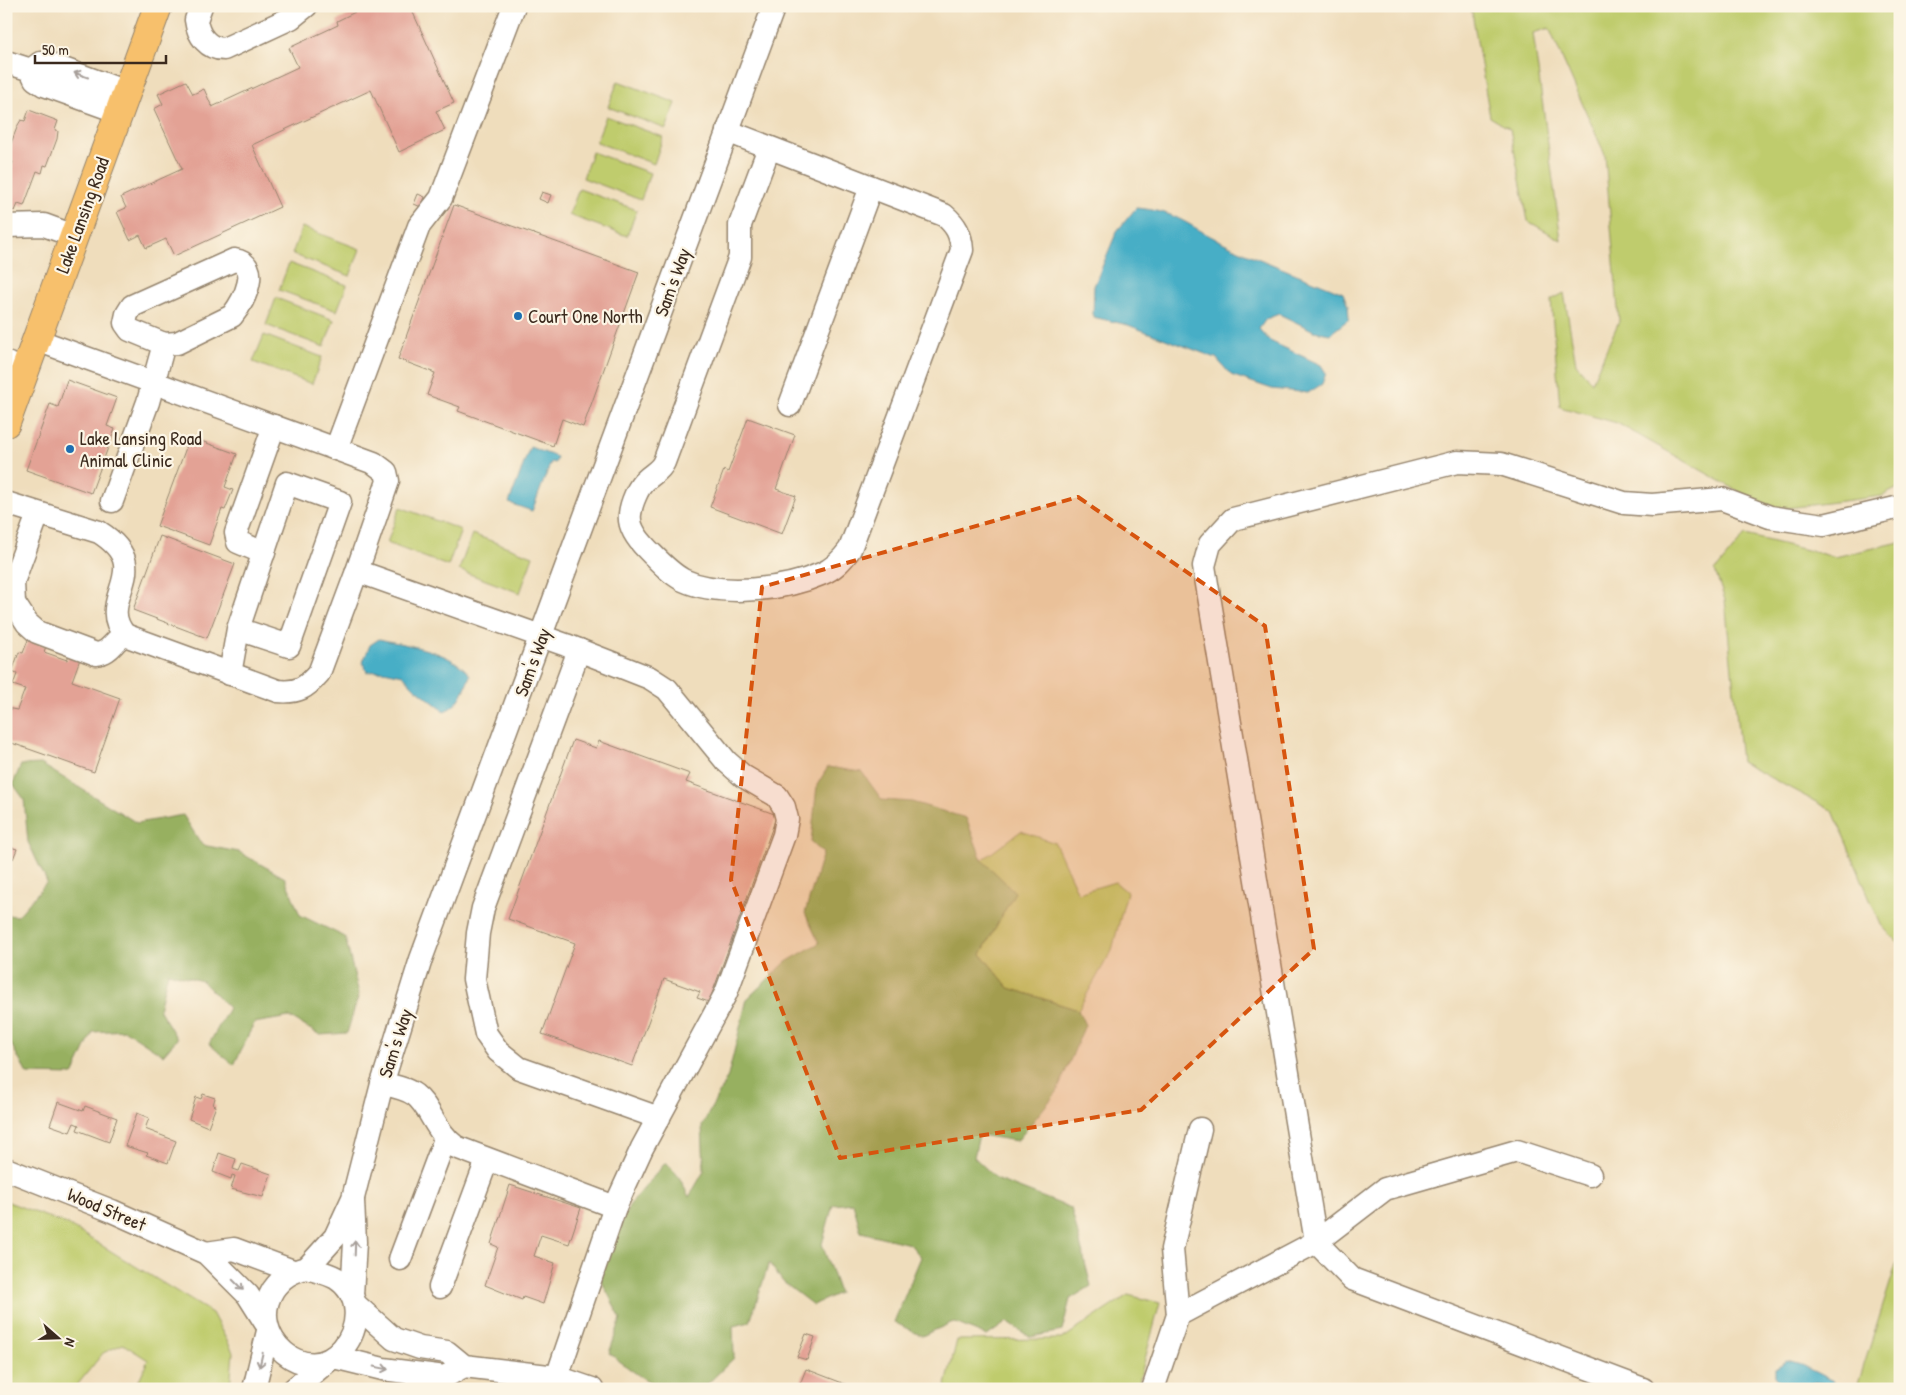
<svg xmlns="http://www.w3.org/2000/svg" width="1906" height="1395" viewBox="0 0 1906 1395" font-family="'Patrick Hand',sans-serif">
  <rect width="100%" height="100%" fill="#fcf5e5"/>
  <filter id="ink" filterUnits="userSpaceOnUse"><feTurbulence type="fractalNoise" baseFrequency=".02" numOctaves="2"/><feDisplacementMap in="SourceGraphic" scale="10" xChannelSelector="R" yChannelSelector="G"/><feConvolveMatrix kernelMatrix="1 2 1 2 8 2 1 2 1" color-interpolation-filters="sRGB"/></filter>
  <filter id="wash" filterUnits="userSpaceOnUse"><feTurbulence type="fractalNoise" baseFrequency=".0096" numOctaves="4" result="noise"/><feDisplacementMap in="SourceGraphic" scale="20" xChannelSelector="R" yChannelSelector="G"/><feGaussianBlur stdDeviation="1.12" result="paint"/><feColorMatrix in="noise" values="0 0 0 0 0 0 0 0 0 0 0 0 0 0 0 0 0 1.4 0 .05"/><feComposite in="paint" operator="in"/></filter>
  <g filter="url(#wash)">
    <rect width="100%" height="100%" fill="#efddbc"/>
    <g fill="#bfcc6d" stroke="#7d7b46">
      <path d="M 1471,6 L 1900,6 L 1900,487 L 1882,496 L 1772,510 L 1617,423 L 1560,407 L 1551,300 L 1564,293 L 1576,364 L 1592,382 L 1619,321 L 1605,155 L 1549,28 L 1533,33 L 1561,240 L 1528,221 L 1510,129 L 1490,117 Z"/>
      <path d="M 618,81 L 676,103 L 666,129 L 608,107 Z"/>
      <path d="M 606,116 L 663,137 L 654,164 L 596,142 Z"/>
      <path d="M 592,152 L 650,173 L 641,200 L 583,178 Z"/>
      <path d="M 579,189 L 637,210 L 627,236 L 569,215 Z"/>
      <path d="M 302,227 L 360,249 L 350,276 L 292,254 Z"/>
      <path d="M 289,263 L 347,285 L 337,311 L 279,290 Z"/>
      <path d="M 276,298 L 334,320 L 324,347 L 266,325 Z"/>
      <path d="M 264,335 L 322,357 L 312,384 L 253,362 Z"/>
      <path d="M 400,507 L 461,530 L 448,566 L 387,543 Z"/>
      <path d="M 472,534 L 533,556 L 520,593 L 459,570 Z"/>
      <path d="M 1745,535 L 1835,557 L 1900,542 L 1900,945 L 1881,925 L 1833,811 L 1741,762 L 1725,600 L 1715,571 Z"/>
      <path d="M 1021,831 L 1055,843 L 1078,893 L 1115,882 L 1127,892 L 1112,950 L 1078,1010 L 1009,988 L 981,954 L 1014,892 L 982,860 Z"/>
      <path d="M 6,1201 L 68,1225 L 212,1313 L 233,1352 L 230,1389 L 135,1389 L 148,1360 L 123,1344 L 103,1353 L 74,1389 L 6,1389 Z"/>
      <path d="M 1900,1252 L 1900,1389 L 1872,1389 L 1858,1384 Z"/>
      <path d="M 1128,1295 L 1160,1303 L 1137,1389 L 945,1389 L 957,1340 L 1062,1339 Z"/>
    </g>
    <g fill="#97b060" stroke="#696d3f">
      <path d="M 41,764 L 137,823 L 183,815 L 202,845 L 239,852 L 285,878 L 300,915 L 345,937 L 359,994 L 347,1033 L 320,1035 L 289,1017 L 254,1023 L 234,1065 L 209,1044 L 229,1008 L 202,981 L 168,972 L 159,1009 L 177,1039 L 163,1055 L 125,1030 L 93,1032 L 73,1075 L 27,1074 L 11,1044 L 6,1045 L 6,915 L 18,916 L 47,882 L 28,842 L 24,799 L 13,784 L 21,765 Z"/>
      <path d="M 828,767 L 862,772 L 882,800 L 912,802 L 966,818 L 982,860 L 1015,892 L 981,954 L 1009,988 L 1078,1010 L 1085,1025 L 1057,1092 L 1017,1141 L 979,1135 L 974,1157 L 998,1180 L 1071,1208 L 1091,1286 L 1070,1299 L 1062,1331 L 1030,1337 L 1007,1322 L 987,1336 L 953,1322 L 922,1336 L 894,1322 L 921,1257 L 910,1244 L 861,1232 L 853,1203 L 833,1205 L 822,1244 L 839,1293 L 813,1305 L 783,1282 L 769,1263 L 750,1322 L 733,1326 L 734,1358 L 702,1389 C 652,1389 648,1383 609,1353 L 621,1319 L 599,1276 L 629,1206 L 666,1162 L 679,1177 L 689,1197 L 704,1171 L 702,1126 L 728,1076 L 747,999 L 786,962 L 819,943 L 805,913 L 823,853 L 811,842 L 817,785 Z"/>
    </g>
    <g fill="#47aec6" stroke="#416c72">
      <path d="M 1136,208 C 1175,211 1184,223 1216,239 C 1257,260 1301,275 1343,293 L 1348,306 L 1349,319 L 1330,334 L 1314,331 L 1279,314 L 1266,319 L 1259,329 L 1270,341 L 1321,365 L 1326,373 L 1322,384 L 1308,393 L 1272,389 L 1231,375 L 1216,358 L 1128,325 L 1093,317 L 1094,286 L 1117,231 Z"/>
      <path d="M 530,447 L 557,457 L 555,463 L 551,462 L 532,511 L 509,503 Z"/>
      <path d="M 379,639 C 409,646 450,650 470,675 C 465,689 460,706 444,711 L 414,687 L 403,675 L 384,671 L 367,672 L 363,662 L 370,645 Z"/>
      <path d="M 1787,1361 L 1801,1365 L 1833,1381 L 1833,1385 L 1815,1382 L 1795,1389 L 1787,1389 L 1775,1376 L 1775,1368 Z"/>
    </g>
    <g id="blocks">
      <g fill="#e3a295">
        <path d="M 367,6 L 410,6 L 454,103 L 436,111 L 445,130 L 399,152 L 371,90 L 252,145 L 280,207 L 174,256 L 166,239 L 146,248 L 140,235 L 130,240 L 117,212 L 126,208 L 121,197 L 182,169 L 154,109 L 163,104 L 158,94 L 186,81 L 193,94 L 204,89 L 212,107 L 298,67 L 289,48 L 338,25 L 337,21 Z"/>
        <path d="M 29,110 L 58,121 L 55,130 L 58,131 L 57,139 L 47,166 L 44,165 L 42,173 L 37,171 L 24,206 L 18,204 L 15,211 L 6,208 L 6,165 L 11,167 L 13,162 L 7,160 L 10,152 L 8,151 L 18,125 L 21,120 L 25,121 Z"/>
        <path d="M 542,192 L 551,195 L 548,203 L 539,199 Z"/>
        <path d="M 418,194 L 425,197 L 421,207 L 414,204 Z"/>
        <path d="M 454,205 L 639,272 L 583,427 L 562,419 L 553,446 L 458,411 L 460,407 L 427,395 L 435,373 L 398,359 Z"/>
        <path d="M 67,380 L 117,398 L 107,426 L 115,429 L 91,493 L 26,470 L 50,404 L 58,407 Z"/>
        <path d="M 748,418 L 795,435 L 776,489 L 796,496 L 782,534 L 710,507 L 724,470 L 728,472 Z"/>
        <path d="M 190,437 L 237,454 L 225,487 L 233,490 L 225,510 L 222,509 L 209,545 L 157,526 Z"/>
        <path d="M 160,536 L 235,564 L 207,638 L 133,610 Z"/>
        <path d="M 28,640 L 46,646 L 44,652 L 67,660 L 69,655 L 80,659 L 72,681 L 120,698 L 94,772 L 6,741 L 6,708 L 17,710 L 25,689 L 13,685 L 17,674 L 12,672 L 19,652 L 23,653 Z"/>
        <path d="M 573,740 L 596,748 L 599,741 L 690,774 L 686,782 L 777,815 L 709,1002 L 697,998 L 700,992 L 664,979 L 632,1066 L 542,1034 L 575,943 L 508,919 Z"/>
        <path d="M 10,847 L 17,849 L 13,859 L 6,857 Z"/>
        <path d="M 203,1094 L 215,1098 L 213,1105 L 216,1106 L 208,1127 L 189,1119 L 196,1097 L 201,1099 Z"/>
        <path d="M 58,1102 L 83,1111 L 85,1106 L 117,1118 L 109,1142 L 77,1130 L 79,1125 L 74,1123 L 70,1132 L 50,1125 Z"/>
        <path d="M 137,1113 L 149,1118 L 145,1129 L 176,1141 L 168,1163 L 146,1155 L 148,1153 L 125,1146 Z"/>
        <path d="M 219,1153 L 236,1159 L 233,1169 L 239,1171 L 242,1164 L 271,1174 L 263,1197 L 231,1189 L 235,1176 L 232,1175 L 231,1179 L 213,1172 Z"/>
        <path d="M 510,1185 L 581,1208 L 569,1244 L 541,1235 L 534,1256 L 555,1263 L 543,1304 L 523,1297 L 522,1300 L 485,1285 L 498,1247 L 491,1244 Z"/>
        <path d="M 806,1334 L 815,1337 L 807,1360 L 797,1357 Z"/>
        <path d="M 806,1369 L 858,1389 L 798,1389 Z"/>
      </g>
    </g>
  </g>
  <g filter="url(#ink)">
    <use href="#blocks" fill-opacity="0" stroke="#95846d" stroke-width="1"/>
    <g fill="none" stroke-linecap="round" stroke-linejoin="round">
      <defs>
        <g id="minor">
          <path d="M 201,6 L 196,20 C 198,36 208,49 224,49 L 291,18 L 306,6"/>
          <path d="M 6,62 L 31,70"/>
          <path d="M 119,112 L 44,85 L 35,79 L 31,70 L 40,63 L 50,64 L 126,92"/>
          <path d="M 727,131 L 944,215 C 956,225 961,234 962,250 L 850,549 C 842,560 834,569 821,574 C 785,590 720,597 683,580 C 670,573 659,561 648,550 C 640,542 628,528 630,514 C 631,504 638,486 646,480 C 653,473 660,471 664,462 L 740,257 L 740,225 L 769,148"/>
          <path d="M 6,226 L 44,225 L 74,236"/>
          <path d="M 37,340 L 336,449"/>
          <path d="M 6,363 L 26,370"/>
          <path d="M 790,405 L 871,187"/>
          <path d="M 112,501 L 148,402 L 164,344 L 177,343 L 232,316 C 244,301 263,264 234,260 L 132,306 L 127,314 L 125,323 L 130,330 L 164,344"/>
          <path d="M 6,503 L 99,532 C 159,570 93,599 125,635 L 278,691 C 298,693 306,688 319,673 L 357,571 L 566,645 L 650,678 L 667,689 L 726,761 L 743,776 L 777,796 L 784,807 L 787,819 L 784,835 L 726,993 L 642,1148 L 615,1207"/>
          <path d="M 38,514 L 13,582 L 14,603 L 27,623 L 37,632 L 96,654 C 112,652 112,641 125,635"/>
          <path d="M 264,553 L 238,542 L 236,533 L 274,426"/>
          <path d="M 357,571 L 388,481 L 386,472 L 374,463 L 336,449 L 419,226 L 441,198 L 514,6"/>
          <path d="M 579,650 L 483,908 L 478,933 L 474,979 L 486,1034 L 498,1051 L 519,1068 L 659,1118"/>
          <path d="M 230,674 L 238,629 L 287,483 L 340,502 L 289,646 L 238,629"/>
          <path d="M 382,1084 C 393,1086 406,1088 415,1095 C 430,1106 435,1132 456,1147 L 615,1207 L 557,1377"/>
          <path d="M 6,1169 L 112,1211 L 206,1253 L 248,1295 L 265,1322"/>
          <path d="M 1590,1175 L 1517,1151 L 1385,1189 L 1316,1242 L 1204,566 L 1210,544 L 1233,519 L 1457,462 L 1501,464 L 1624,503 L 1652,505 L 1722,499 L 1770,517 L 1824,525 L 1900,507"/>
          <path d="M 206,1253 L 234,1249 L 293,1271"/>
          <path d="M 400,1259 L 445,1139"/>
          <path d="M 307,1268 L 335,1237 L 353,1198 L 382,1084 L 421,959 L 774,6"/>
          <path d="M 307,1268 C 316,1271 327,1273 336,1278 C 361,1294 361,1326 343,1348 C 307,1391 245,1336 273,1290 C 282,1277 292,1271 307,1268 Z"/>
          <path d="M 440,1287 L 487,1160"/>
          <path d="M 352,1296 L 355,1242 L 353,1201"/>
          <path d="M 356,1305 L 394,1339 L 420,1348 L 447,1352 L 464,1366 L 557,1377 L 592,1389"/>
          <path d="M 1178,1315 L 1316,1242 L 1352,1279 L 1643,1389"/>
          <path d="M 334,1357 L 383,1369 L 445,1377 L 464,1366"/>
          <path d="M 254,1389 L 268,1331"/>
          <path d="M 294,1389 L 329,1360"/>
          <path d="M 1153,1389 L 1178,1315 L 1172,1249 L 1200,1129"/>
        </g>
        <path id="major" d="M 6,423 L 158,6"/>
      </defs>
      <use href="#minor" stroke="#95846d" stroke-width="25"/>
      <use href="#major" stroke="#95846d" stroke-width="30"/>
      <use href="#minor" stroke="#fff" stroke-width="22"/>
      <use href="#major" stroke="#f7c06c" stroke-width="28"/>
    </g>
    <defs><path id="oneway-shaft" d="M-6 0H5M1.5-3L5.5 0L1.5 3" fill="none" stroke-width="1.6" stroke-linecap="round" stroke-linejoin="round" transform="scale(1.25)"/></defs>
    <g stroke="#a79f9a">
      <use href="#oneway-shaft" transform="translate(81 75) rotate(-161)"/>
      <use href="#oneway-shaft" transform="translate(355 1248) rotate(-88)"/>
      <use href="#oneway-shaft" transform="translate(238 1285) rotate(45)"/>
      <use href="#oneway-shaft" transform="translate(261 1360) rotate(103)"/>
      <use href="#oneway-shaft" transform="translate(381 1368) rotate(11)"/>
    </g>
  </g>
  <path fill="#d7540e" fill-opacity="0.2" stroke="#d7540e" stroke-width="4" stroke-dasharray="10 6" stroke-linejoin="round" d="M 1078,497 L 1265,626 L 1314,949 L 1141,1110 L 840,1158 L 731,880 L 762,587 Z"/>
  <g fill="#1f6fb2" stroke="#fcf5e5" stroke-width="2">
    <circle cx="518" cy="316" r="5"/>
    <circle cx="70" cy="449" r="5"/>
  </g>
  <g text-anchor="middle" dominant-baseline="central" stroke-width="4.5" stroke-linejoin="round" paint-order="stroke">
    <g font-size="19" fill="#3b2a1e" stroke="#fcf5e5">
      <text transform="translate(82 215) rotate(-70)">Lake Lansing Road</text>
      <text transform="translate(672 282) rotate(-70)">Sam's Way</text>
      <text transform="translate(532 662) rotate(-70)">Sam's Way</text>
      <text transform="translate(395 1043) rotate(-72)">Sam's Way</text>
      <text transform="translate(107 1209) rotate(23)">Wood Street</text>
    </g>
    <g font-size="19" fill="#3b2a1e" stroke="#fcf5e5" text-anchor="start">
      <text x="528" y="316">Court One North</text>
      <text x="80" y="438">Lake Lansing Road<tspan x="80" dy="22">Animal Clinic</tspan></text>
    </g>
  </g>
  <rect width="1906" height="1395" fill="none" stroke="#fcf5e5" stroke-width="25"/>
  <g transform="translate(58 1338) rotate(110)" stroke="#fcf5e5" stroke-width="4" paint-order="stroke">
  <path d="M0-4L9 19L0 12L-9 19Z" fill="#3b2a1e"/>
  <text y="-8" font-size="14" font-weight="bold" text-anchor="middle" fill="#3b2a1e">N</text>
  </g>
  <path d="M35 55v8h131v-8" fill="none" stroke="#3b2a1e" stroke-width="2.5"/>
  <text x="42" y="55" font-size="15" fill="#3b2a1e" stroke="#fcf5e5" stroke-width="4" paint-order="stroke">50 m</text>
</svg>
